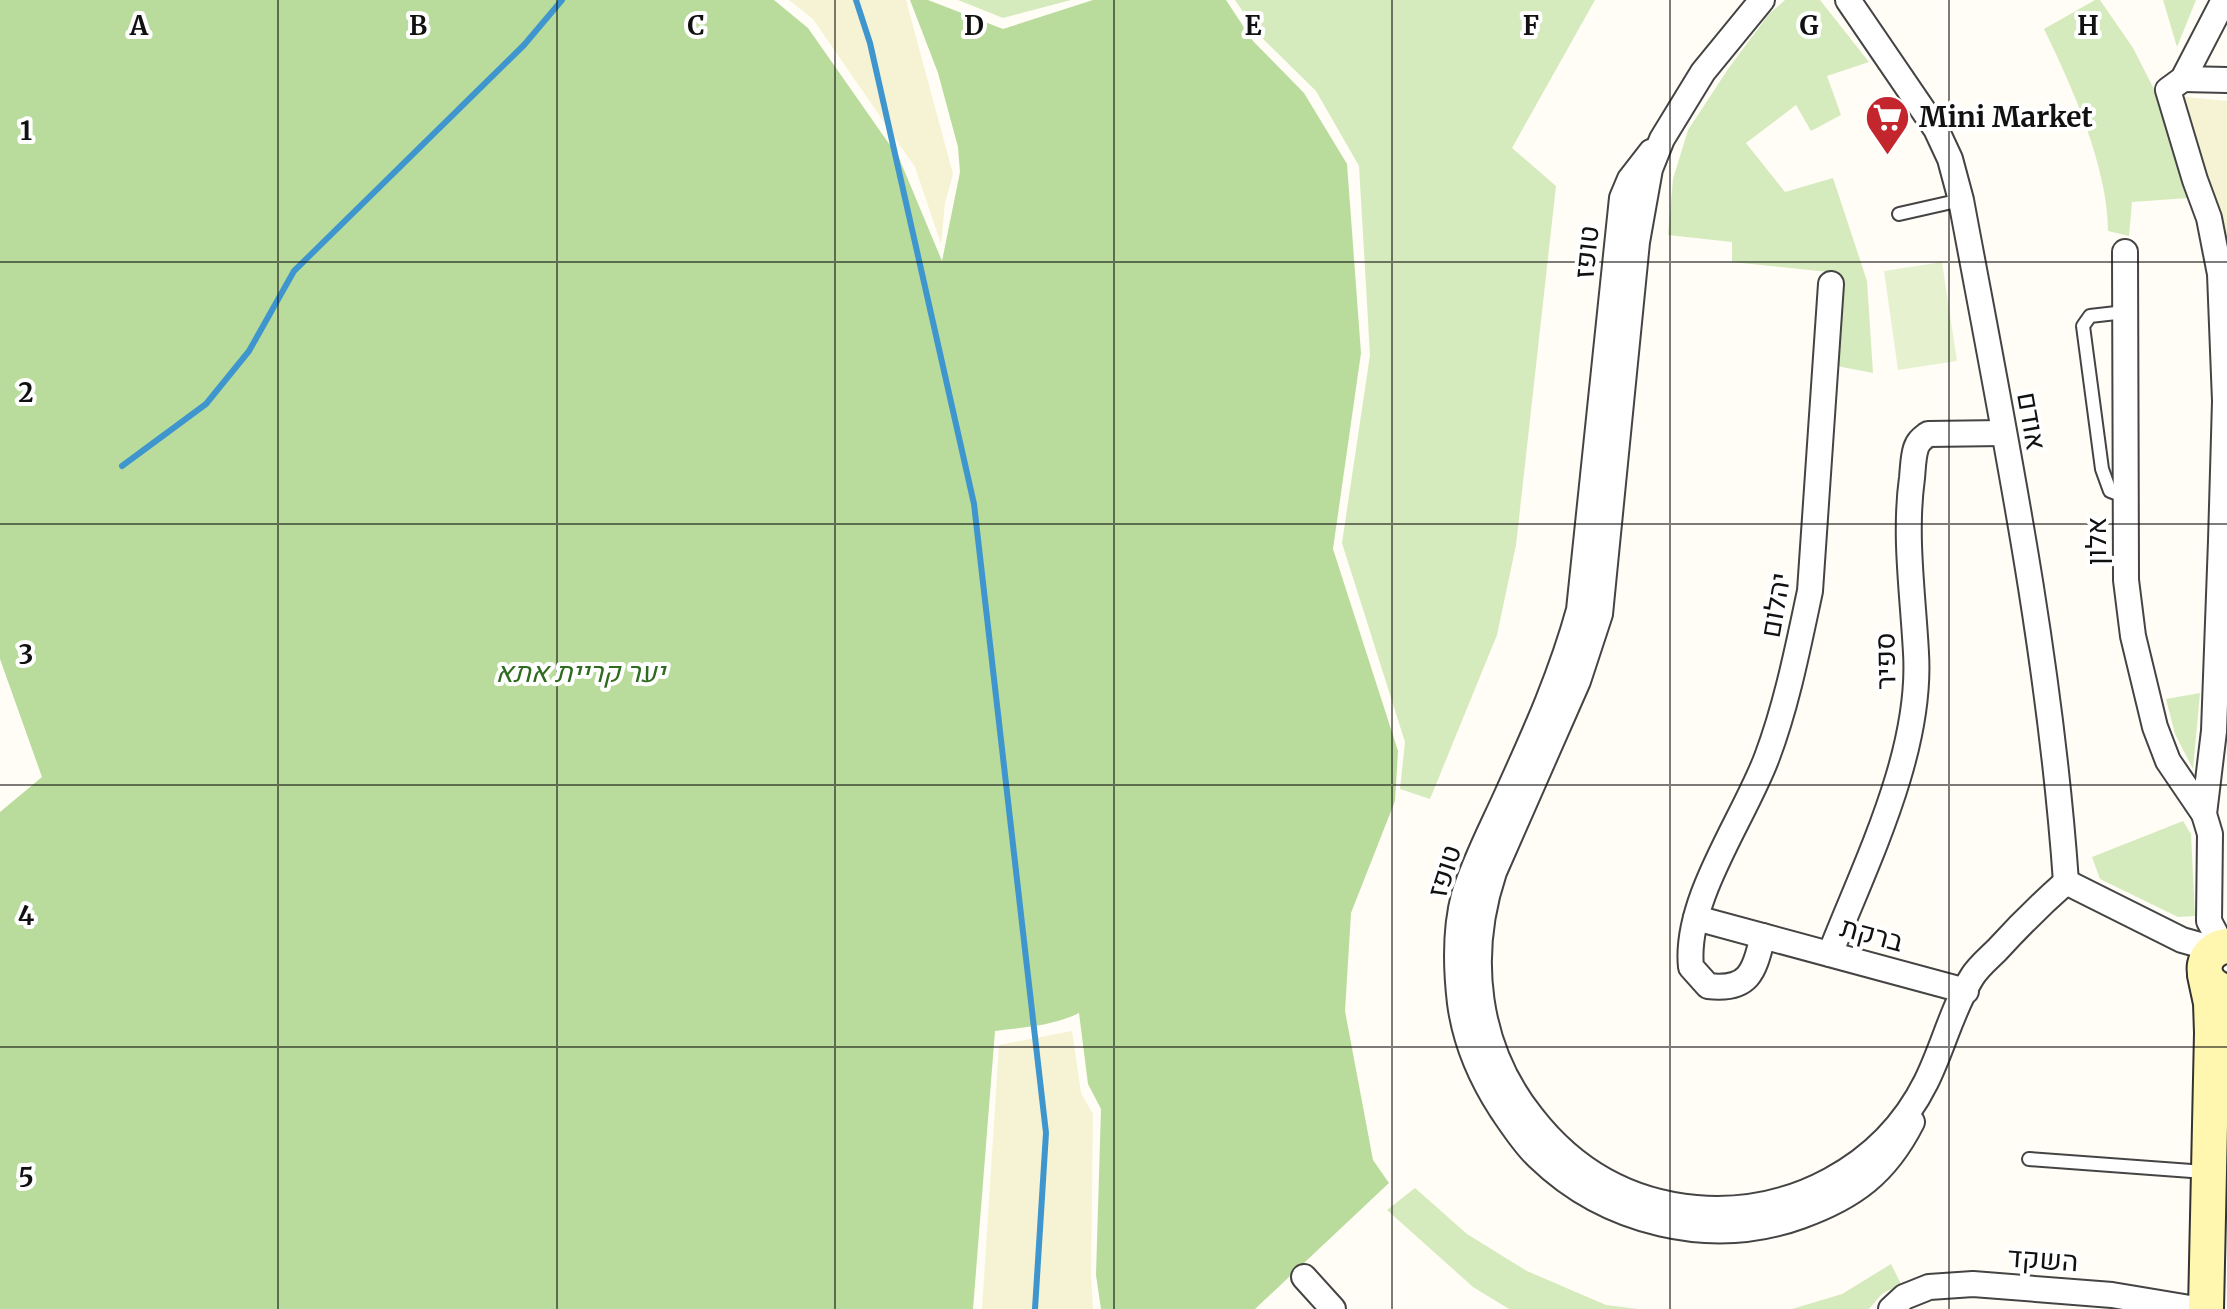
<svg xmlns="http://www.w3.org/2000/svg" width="2227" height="1309" viewBox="0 0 2227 1309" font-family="Merriweather,Heebo,serif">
  <rect width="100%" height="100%" fill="#fffdf5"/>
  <g fill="#f6f3d4">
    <path d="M 789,0 L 906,0 L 953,174 L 945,203 L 941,244 L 915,167 L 813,19 Z"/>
    <path d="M 2185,97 L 2227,101 L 2227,287 L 2218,232 Z"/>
    <path d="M 1072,1031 L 1081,1093 L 1093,1114 L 1091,1277 L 1093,1309 L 982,1309 L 999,1045 Z"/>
  </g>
  <g fill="#d5ebbd">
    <path d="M 958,0 L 1071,0 L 1003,18 Z"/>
    <path d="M 1235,0 L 1595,0 L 1512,148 L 1556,186 L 1516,545 L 1497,635 L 1430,799 L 1400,789 L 1405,742 L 1342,543 L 1370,355 L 1359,166 L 1316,91 L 1258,34 Z"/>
    <path d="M 1785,0 L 1820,0 L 1869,62 L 1827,76 L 1841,115 L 1811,131 L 1796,105 L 1746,143 L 1785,192 L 1833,178 L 1867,281 L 1873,373 L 1837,366 L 1838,273 L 1732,262 L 1732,242 L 1668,235 L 1673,179 L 1688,130 L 1728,69 L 1769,14 Z"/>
    <path d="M 2095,0 L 2100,0 L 2133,48 L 2158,97 L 2188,198 L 2132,202 L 2129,236 L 2108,231 C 2108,168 2072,86 2044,29 Z"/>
    <path d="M 2163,0 L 2196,0 L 2177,47 Z"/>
    <path d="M 2200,693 L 2193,769 L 2175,734 L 2166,699 Z"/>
    <path d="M 2183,821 L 2191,834 L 2195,916 L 2178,917 L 2100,879 L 2092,857 Z"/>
    <path d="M 1415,1188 L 1467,1234 L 1527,1271 L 1606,1305 L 1638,1309 L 1509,1309 L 1473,1287 L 1387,1210 Z"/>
    <path d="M 1891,1264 L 1901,1284 L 1882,1294 L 1869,1309 L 1792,1309 L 1842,1294 Z"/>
  </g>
  <path fill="#b9dc9c" d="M 0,0 L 774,0 L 808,28 L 899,158 L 942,261 L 960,172 L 958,147 L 938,73 L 910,0 L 928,0 L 1003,29 L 1093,0 L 1226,0 L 1253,41 L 1304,93 L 1347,164 L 1361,353 L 1333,549 L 1398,751 L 1395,801 L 1351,913 L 1345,1011 L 1373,1160 L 1389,1183 L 1255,1309 L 1101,1309 L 1096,1275 L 1101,1109 L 1088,1084 L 1079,1013 C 1053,1026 1024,1027 995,1031 L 973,1309 L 0,1309 L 0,812 L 42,777 L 0,659 Z"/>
  <path fill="#e6f2cf" d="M 1942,262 L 1957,361 L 1898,370 L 1884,271 Z"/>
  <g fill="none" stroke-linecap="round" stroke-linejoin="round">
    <g stroke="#3f96cf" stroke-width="6">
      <path d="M 856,0 L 870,43 L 974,504 L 1046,1133 L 1035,1309"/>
      <path d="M 122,466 L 206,404 L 249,351 L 294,271 L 524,45 L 562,0"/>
    </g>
    <defs>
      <g id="lane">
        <path d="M 1899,214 L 1961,200"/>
        <path d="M 2125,312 L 2090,316 L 2083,326 L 2102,469 L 2110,491 L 2126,497"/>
        <path d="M 2029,1159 L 2205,1172"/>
      </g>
      <g id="street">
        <path d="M 1762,0 L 1703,72 L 1662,139 L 1650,169 L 1637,242 L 1600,614 L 1578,681 L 1494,872 C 1466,956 1476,1047 1532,1117 C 1574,1171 1629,1202 1696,1208 C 1790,1216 1883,1168 1926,1082 C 1943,1048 1952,1009 1972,977 C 1978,967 1989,958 1997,950 C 2019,926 2041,904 2066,882"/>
        <path d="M 1848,0 L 1936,129 L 1950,159 L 1961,200 C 2003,426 2050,653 2066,882"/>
        <path d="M 2183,79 L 2227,80"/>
        <path d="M 1651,152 L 1630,179 L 1622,198 L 1579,610 C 1562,672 1536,731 1509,790 C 1494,824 1475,859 1464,895 C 1455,929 1456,969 1460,1003 C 1465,1041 1481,1078 1501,1109 C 1512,1125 1524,1144 1538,1157 C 1606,1223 1711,1249 1801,1216 C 1854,1197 1886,1173 1912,1122"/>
        <path d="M 2125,252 L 2126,580 L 2133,636 L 2155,727 L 2168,761 L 2204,814"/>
        <path d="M 2066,882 L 2182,940 L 2214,949"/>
        <path d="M 1696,918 L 1966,991"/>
        <path d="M 1763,936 C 1754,971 1750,991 1708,986 L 1691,967 C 1684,900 1744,819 1767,757 C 1787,704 1798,647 1810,591 L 1831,284"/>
        <path d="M 2222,946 L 2209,921 L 2210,834 L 2204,814 L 2214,731 L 2221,541 L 2225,401 L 2220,274 L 2209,218 L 2195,180 L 2168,90 L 2183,79 L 2224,0"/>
        <path d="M 1830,954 C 1866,862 1922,753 1916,653 C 1913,595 1904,535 1912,478 C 1913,468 1913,457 1916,448 C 1918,441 1923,438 1928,434 L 2003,433"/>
        <path d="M 1304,1277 L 1333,1309"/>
        <path d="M 1891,1309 L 1904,1297 L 1929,1287 L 1973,1284 L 2112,1295 L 2196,1309"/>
      </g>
      <g id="secondary">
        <path d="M 2205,975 L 2211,1003 L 2212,1033 L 2206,1309"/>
        <path d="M 2219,989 C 2196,978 2202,949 2227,946"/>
      </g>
    </defs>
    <use href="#lane" stroke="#444" stroke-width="16"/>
    <use href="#street" stroke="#444" stroke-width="28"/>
    <use href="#secondary" stroke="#333" stroke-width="38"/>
    <use href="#lane" stroke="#fff" stroke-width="12"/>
    <use href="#street" stroke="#fff" stroke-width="24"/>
    <use href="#secondary" stroke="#fff6b0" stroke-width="34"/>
  </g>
  <path fill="none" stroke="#111" stroke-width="2" stroke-opacity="0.55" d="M 278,0 L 278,1309M 557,0 L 557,1309M 835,0 L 835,1309M 1114,0 L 1114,1309M 1392,0 L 1392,1309M 1670,0 L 1670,1309M 1949,0 L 1949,1309M 0,262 L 2227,262M 0,524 L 2227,524M 0,785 L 2227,785M 0,1047 L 2227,1047"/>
  <defs>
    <symbol id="supermarket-pin" viewBox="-11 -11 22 30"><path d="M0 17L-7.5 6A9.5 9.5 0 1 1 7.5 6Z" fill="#c4262e" stroke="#fff"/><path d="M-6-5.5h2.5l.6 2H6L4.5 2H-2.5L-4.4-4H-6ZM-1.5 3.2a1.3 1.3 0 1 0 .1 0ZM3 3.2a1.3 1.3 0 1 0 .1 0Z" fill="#fff"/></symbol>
  </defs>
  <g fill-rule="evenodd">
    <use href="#supermarket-pin" x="1862" y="92" width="51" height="69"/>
  </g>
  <g text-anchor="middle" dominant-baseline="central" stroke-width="8" stroke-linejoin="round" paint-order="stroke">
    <g font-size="28" font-weight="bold" fill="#111" stroke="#fff" text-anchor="start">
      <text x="1919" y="117">Mini Market</text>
    </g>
    <g font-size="28" fill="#111" stroke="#fff">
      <text transform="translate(1586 252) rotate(-84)">טופז</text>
      <text transform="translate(2032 421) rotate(80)">אודם</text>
      <text transform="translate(2096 541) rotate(-90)">אלון</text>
      <text transform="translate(1775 605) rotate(-80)">יהלום</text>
      <text transform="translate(1885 661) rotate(-91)">ספיר</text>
      <text transform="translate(1444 871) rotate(-72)">טופז</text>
      <text transform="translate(1872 934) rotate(15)">ברקת</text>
      <text transform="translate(2043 1259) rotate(4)">השקד</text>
    </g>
    <g font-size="28" font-style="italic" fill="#2f6b1f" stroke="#fff">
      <text x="580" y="672">יער קריית אתא</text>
    </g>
  </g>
  <g font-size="26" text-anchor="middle" font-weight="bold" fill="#111" stroke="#fff" stroke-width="8" stroke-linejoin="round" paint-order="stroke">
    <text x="139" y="35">A</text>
    <text x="418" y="35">B</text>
    <text x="696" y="35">C</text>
    <text x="974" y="35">D</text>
    <text x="1253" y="35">E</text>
    <text x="1531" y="35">F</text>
    <text x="1809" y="35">G</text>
    <text x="2088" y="35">H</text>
    <text x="26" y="140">1</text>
    <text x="26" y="402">2</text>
    <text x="26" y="664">3</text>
    <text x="26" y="925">4</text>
    <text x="26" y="1187">5</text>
  </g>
</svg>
